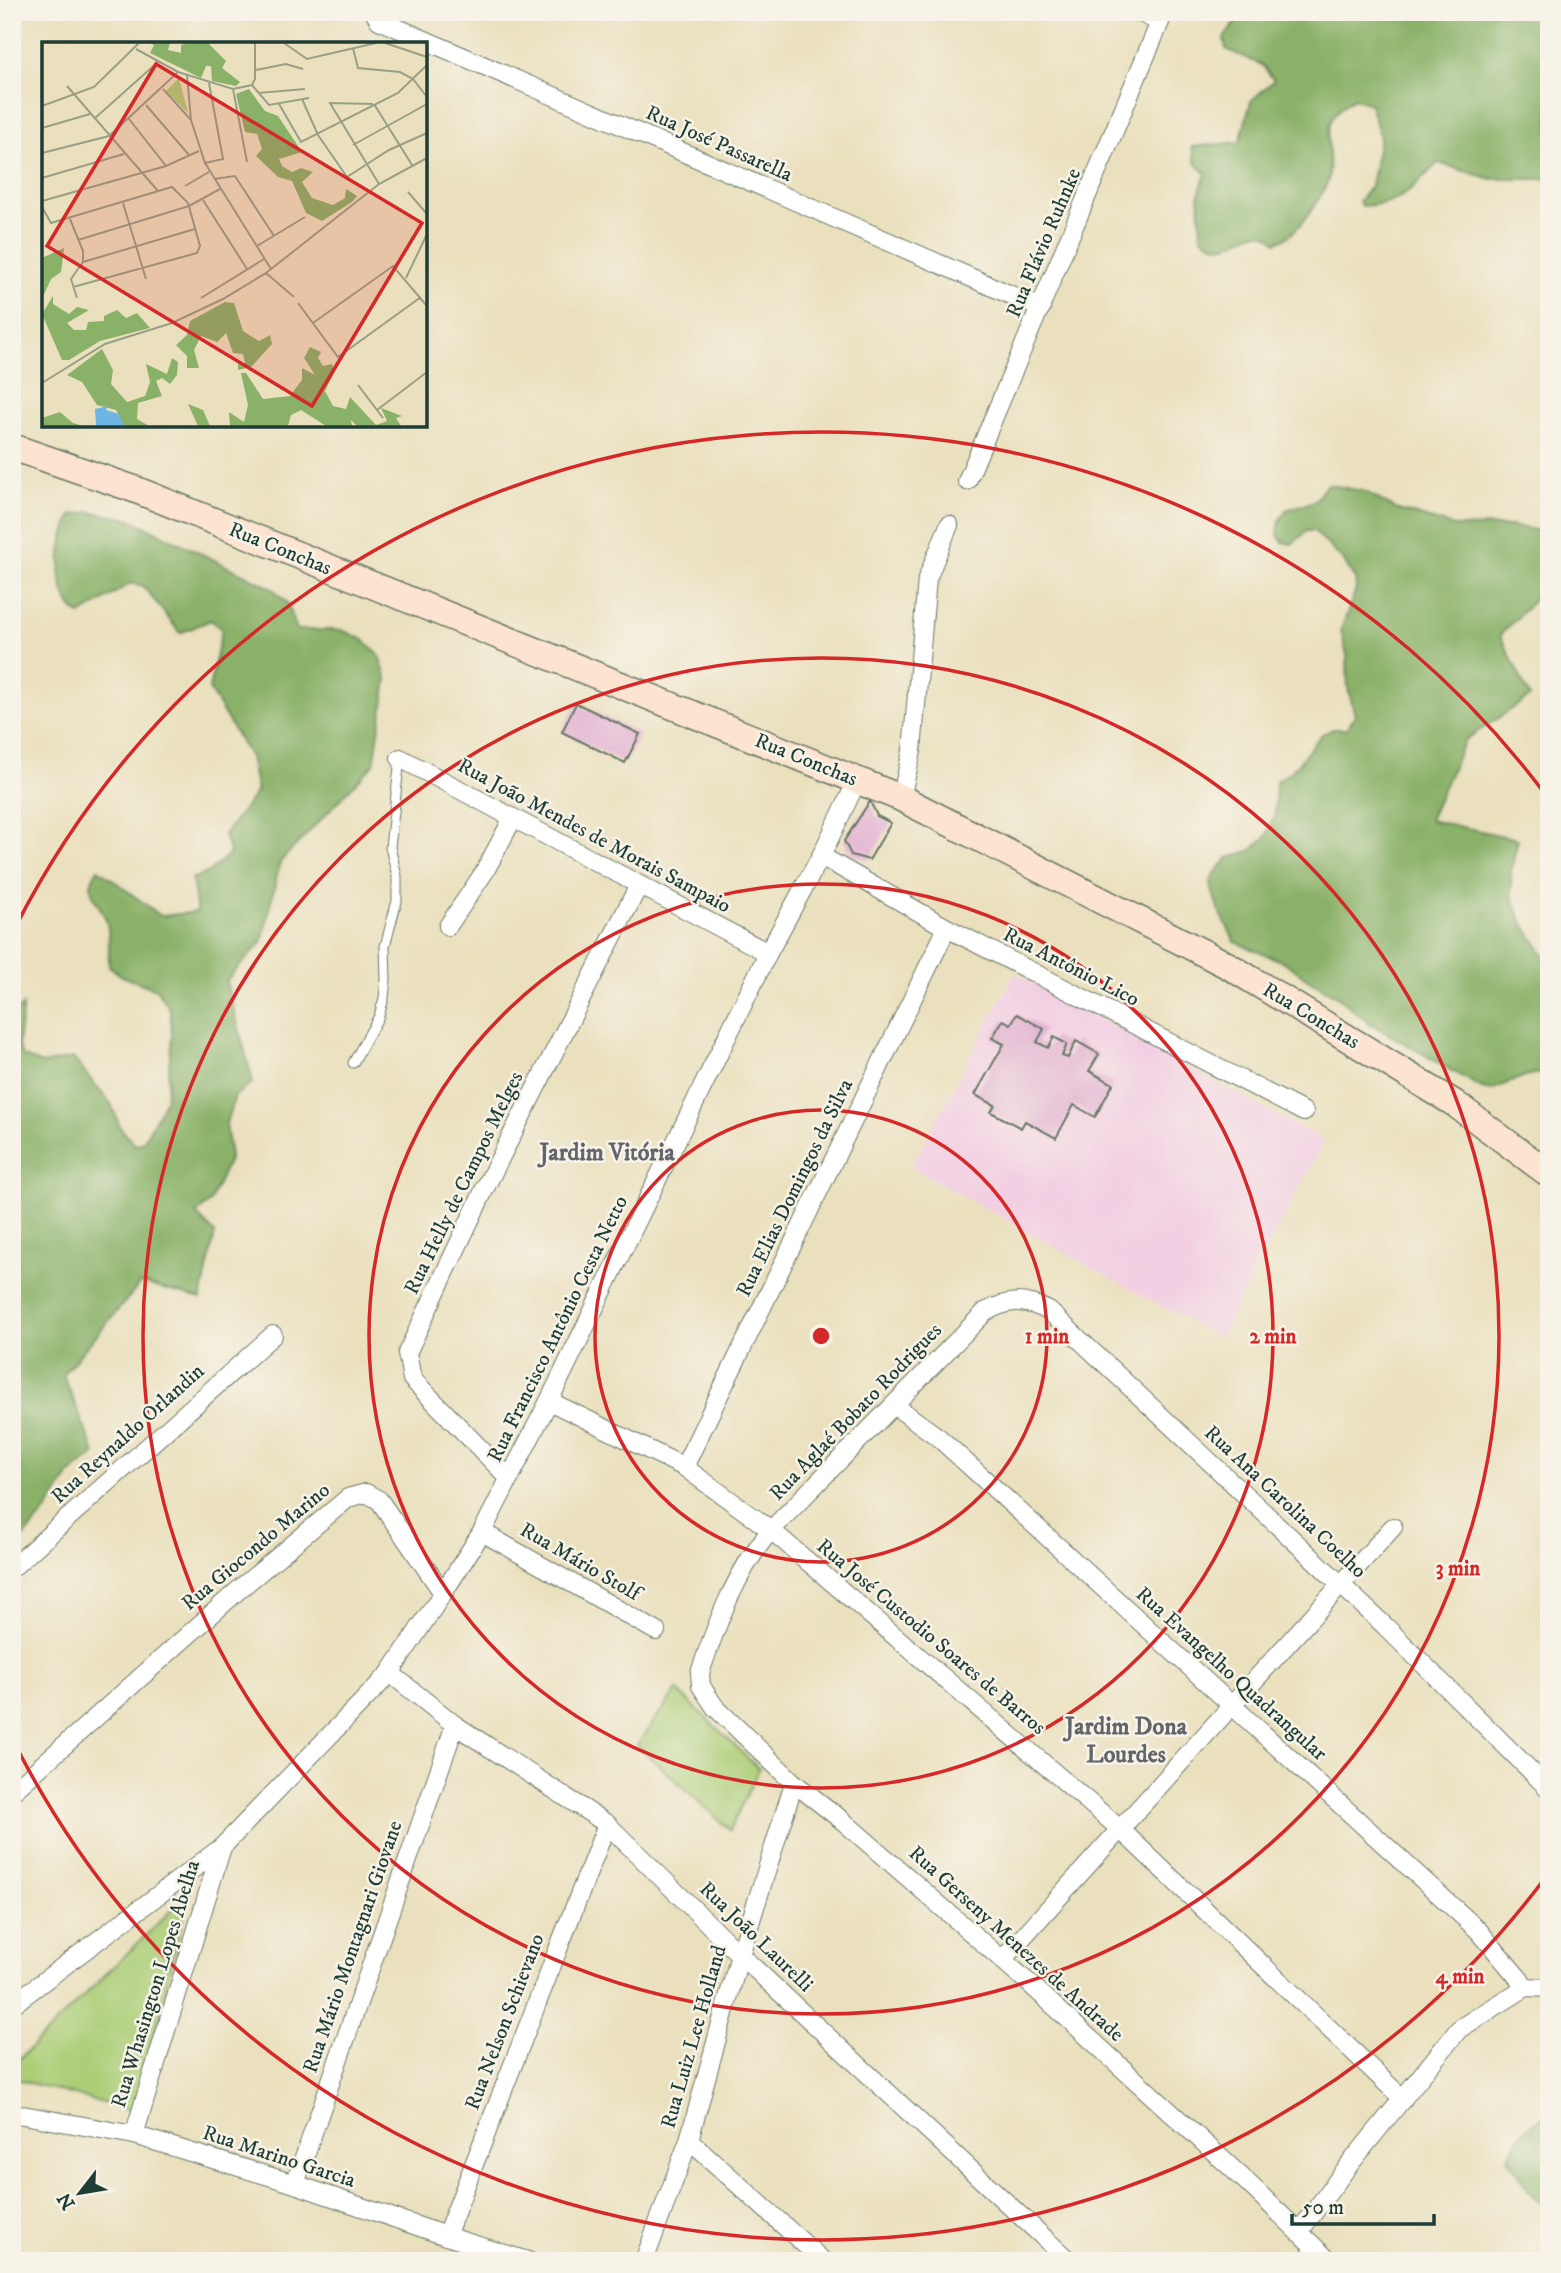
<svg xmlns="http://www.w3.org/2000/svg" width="1561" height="2273" viewBox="0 0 1561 2273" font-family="'IM FELL DW Pica',serif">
  <rect width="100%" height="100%" fill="#f7f3e8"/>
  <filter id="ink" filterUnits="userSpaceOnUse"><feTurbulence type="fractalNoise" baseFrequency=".0143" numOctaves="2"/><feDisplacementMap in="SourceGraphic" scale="14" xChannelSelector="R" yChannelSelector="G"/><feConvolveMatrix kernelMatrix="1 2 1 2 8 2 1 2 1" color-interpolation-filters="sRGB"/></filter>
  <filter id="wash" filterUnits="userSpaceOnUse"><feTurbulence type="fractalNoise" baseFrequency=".00686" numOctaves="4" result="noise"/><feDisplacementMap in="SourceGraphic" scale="28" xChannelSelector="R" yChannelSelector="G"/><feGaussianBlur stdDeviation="1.57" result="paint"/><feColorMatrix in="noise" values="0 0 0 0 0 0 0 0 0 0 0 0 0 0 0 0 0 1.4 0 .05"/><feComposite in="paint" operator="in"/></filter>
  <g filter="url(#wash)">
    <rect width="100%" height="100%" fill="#eae0bd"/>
    <path fill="#f2cfe2" d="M 1015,973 L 1324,1141 L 1219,1338 L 911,1167 Z"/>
    <g fill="#acce77" stroke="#668656" stroke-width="2">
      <path d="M 677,1690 L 759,1769 L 730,1830 L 637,1745 Z"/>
      <path d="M 189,1893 L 136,2112 L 12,2078 L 12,2066 Z"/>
    </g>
    <g fill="#89b168" stroke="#54774e" stroke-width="2">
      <path d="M 1244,12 L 1549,12 L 1549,179 L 1491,179 L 1438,163 C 1411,189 1402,205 1362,206 L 1359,201 L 1371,186 L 1380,137 L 1370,104 L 1354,98 C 1316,121 1332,139 1329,175 C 1328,190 1302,225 1291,234 C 1287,238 1281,240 1276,242 C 1250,212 1233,266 1201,236 L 1199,194 L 1206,173 L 1195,162 L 1192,147 L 1240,142 L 1251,101 L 1274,80 L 1262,65 L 1226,49 L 1224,38 Z"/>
      <path d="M 1327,484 L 1366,492 L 1395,509 L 1457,527 L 1511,526 L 1549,532 L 1549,585 L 1500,635 L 1530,697 L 1465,740 L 1429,820 L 1518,839 L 1511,870 L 1511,893 L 1521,920 L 1549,963 L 1549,1071 L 1525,1076 L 1491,1090 L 1482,1088 L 1368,1022 L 1337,996 L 1309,980 L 1284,962 L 1235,942 L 1218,908 L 1211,886 L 1212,877 L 1228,858 L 1252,850 L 1266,837 L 1275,814 L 1276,781 L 1292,771 L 1322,734 L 1333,729 L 1347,729 L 1355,715 L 1348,688 L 1347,655 L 1341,630 L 1356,589 L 1355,579 L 1343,560 L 1314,531 L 1307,531 L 1292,544 L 1283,542 L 1278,535 L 1280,520 L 1286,510 L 1315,501 Z"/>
      <path d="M 90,512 L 130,519 L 272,588 L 288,604 L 297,630 L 342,630 L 364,640 L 379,655 L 387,680 L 374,764 L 280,862 L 262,942 L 226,981 L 253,1082 L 235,1096 L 226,1123 L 230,1157 L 210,1202 L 196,1214 L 215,1233 L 201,1299 L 141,1283 L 63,1374 L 95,1454 L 70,1474 L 45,1513 L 12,1550 L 12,1015 L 23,1005 L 18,1045 L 22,1056 L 42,1064 L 73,1058 L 111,1104 L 121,1129 L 135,1145 L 143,1142 L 166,1099 L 172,1035 L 170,1009 L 156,989 L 122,976 L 109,966 C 108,952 111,933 106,920 C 98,899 82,892 98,869 L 161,916 L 197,912 L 192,879 L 209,872 L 230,854 L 224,835 L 257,791 L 250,757 L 209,689 L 222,630 L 211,620 L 180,633 L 143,586 L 131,583 L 80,615 C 52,595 58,543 72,515 Z"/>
      <path d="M 1549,2114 L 1549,2209 L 1532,2196 L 1508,2158 C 1519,2133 1525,2126 1549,2114 Z"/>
    </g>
    <g id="blocks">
      <g fill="#e1afd0">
        <path d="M 576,703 L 640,734 L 625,763 L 562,732 Z"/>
        <path d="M 870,801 L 877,816 L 891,823 L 869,860 L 851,855 L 844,841 Z"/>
        <path d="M 1017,1014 L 1044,1029 L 1037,1042 L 1048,1048 L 1054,1037 L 1067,1044 L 1062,1056 L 1068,1058 L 1076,1041 L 1099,1054 L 1089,1071 L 1113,1084 L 1095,1117 L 1074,1105 L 1056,1138 L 1025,1121 L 1021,1128 L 991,1112 L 995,1105 L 975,1095 L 1004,1044 L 992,1038 L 1003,1020 L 1011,1024 Z"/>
      </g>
    </g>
  </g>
  <g filter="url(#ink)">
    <use href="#blocks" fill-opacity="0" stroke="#667664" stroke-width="2"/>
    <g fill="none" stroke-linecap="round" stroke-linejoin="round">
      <defs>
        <path id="lane" d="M 353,1063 L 379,1016 L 384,998 L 386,980 L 385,946 L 397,901 L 397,876 L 390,847 L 400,758"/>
        <g id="street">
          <path d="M 374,12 L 379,20 L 1041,308"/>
          <path d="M 967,481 L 1160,22 L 1138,12"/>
          <path d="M 400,758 L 768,953"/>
          <path d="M 901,798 L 912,751 L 927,579 L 949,525"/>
          <path d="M 821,856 L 947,928 L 1304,1112"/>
          <path d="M 448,926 L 485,871 L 513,818"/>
          <path d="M 549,1401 L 684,1467 L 771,1530 L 1120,1829 L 1403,2099"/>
          <path d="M 895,1406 L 938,1437 L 1479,1931 L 1526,1987"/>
          <path d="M 684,1467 L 947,928"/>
          <path d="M 509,1478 L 412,1379 L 407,1353 L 487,1184 L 639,885"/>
          <path d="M 482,1532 L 656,1631"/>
          <path d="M 12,1568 L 273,1335"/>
          <path d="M 443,1593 L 482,1532 L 549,1401 L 768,953 L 821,856 L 857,781"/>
          <path d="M 390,1673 L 455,1725 L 607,1824 L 740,1955 L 1069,2261"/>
          <path d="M 12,1792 L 242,1587 L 348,1498 L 366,1493 L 379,1500 L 443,1593 L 390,1673 L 222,1847 L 12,2005"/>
          <path d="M 1002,1960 L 1393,1527"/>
          <path d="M 12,2113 L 134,2135 L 295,2184 L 446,2236 L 528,2261"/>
          <path d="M 134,2135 L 222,1847"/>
          <path d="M 689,2140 L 823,2261"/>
          <path d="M 295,2184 L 455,1725"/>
          <path d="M 1299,2232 L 1349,2165 L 1459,2029 L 1526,1987 L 1549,1988"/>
          <path d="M 446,2236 L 607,1824"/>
          <path d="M 644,2261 L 689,2140 L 740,1955 L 794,1783"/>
          <path d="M 1329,2261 L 1247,2182 L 1030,1984 L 843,1821 L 794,1783 L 715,1707 L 701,1686 L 700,1673 C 717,1623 736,1571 771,1530 L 985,1312 C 1009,1299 1024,1299 1049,1311 L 1386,1627 L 1549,1789"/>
        </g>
        <path id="secondary" d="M 12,447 L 134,489 L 901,798 L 1229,966 L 1454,1103 L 1549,1174"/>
      </defs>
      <use href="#lane" stroke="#667664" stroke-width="11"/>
      <use href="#street" stroke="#667664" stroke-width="20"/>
      <use href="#secondary" stroke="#667664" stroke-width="29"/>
      <use href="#lane" stroke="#fff" stroke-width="9"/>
      <use href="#street" stroke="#fff" stroke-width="18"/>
      <use href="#secondary" stroke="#fde4d0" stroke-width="26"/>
    </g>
  </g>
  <g fill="none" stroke="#d62828" stroke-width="3.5">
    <circle cx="821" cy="1336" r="226"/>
    <circle cx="821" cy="1336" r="452"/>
    <circle cx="821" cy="1336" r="678"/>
    <path d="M1548 1874A904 904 0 0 1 16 1746M16 926A904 904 0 0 1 1548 798"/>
  </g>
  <g text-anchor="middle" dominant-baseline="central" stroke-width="5" stroke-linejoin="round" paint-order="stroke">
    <g font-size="21" fill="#1f3d34" stroke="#f7f3e8">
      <text transform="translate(719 144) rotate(24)">Rua José Passarella</text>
      <text transform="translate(1044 243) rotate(-67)">Rua Flávio Ruhnke</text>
      <text transform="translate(280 549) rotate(22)">Rua Conchas</text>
      <text transform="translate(806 760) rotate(22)">Rua Conchas</text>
      <text transform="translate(594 836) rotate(28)">Rua João Mendes de Morais Sampaio</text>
      <text transform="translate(1071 967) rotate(27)">Rua Antônio Lico</text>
      <text transform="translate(1311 1016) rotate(31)">Rua Conchas</text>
      <text transform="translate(464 1183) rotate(-64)">Rua Helly de Campos Melges</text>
      <text transform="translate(795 1188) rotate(-64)">Rua Elias Domingos da Silva</text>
      <text transform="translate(558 1329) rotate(-64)">Rua Francisco Antônio Cesta Netto</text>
      <text transform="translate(856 1412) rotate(-46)">Rua Aglaé Bobato Rodrigues</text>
      <text transform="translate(128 1434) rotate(-42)">Rua Reynaldo Orlandin</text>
      <text transform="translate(1285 1502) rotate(43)">Rua Ana Carolina Coelho</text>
      <text transform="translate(256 1547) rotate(-40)">Rua Giocondo Marino</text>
      <text transform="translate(580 1562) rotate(30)">Rua Mário Stolf</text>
      <text transform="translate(931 1637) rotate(40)">Rua José Custodio Soares de Barros</text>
      <text transform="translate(1231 1674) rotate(42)">Rua Evangelho Quadrangular</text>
      <text transform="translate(756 1937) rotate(44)">Rua João Laurelli</text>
      <text transform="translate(1016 1944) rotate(42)">Rua Gerseny Menezes de Andrade</text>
      <text transform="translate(353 1947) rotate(-71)">Rua Mário Montagnari Giovane</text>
      <text transform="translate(156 1984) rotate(-73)">Rua Whasington Lopes Abelha</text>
      <text transform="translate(505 2022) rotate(-69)">Rua Nelson Schievano</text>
      <text transform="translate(694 2037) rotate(-74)">Rua Luiz Lee Holland</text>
      <text transform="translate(279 2157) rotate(18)">Rua Marino Garcia</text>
    </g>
    <g font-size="24" font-weight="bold" fill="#63656b" stroke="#f7f3e8">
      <text x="607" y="1153">Jardim Vitória</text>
      <text x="1126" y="1727">Jardim Dona<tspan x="1126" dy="28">Lourdes</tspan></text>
    </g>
  </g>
  <g transform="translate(42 42)">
    <rect width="385" height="385" fill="#eae0bd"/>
    <path d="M 137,36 L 146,71 L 124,49 Z" fill="#acce77"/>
    <path d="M 107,1 L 128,1 L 126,8 L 139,11 L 139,3 L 145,1 L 166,1 L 184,19 L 180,26 L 198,40 L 194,44 L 170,39 L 169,24 L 164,24 L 159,36 L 108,11 L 112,3 ZM 207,47 L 223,69 L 236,74 L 260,110 L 237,117 L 240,124 L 250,130 L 259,126 L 271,130 L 260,140 L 270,156 L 291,163 L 303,156 L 304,147 L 315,154 L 310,160 L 280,179 L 264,171 L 250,139 L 236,135 L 214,114 L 220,107 L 215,92 L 203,90 L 194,52 ZM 22,206 L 19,230 L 9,237 L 0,257 L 0,216 ZM 11,254 L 11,262 L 27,272 L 35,265 L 47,268 L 25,281 L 32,288 L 44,288 L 46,280 L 62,279 L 62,274 L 75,268 L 84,276 L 95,271 L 108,286 L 58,299 L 27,318 L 20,318 L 0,272 ZM 183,260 L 192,261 L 201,289 L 217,299 L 228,293 L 230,302 L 209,325 L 196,328 L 196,322 L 203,321 L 201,312 L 191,311 L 184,291 L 175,300 L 159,294 L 152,308 L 157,326 L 145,326 L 145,314 L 134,303 L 145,293 L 148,279 ZM 268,305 L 279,310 L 276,316 L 281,324 L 290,322 L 293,329 L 283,349 L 291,364 L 304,367 L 308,355 L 334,383 L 345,379 L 339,366 L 360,374 L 354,376 L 359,384 L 315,384 L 309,378 L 310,384 L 284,384 L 259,368 L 249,373 L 246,384 L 188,384 L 187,370 L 202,380 L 206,363 L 199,331 L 204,331 L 221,357 L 248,354 L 260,338 L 260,326 L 273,333 L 262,316 ZM 60,307 L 71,328 L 69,342 L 85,360 L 103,354 L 108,340 L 104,322 L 125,332 L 130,316 L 136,320 L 135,333 L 128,342 L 120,336 L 114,339 L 120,354 L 96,361 L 95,377 L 107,384 L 82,384 L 74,368 L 55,363 L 40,340 L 25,333 ZM 146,362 L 161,368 L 168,384 L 156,384 ZM 18,370 L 31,381 L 41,384 L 0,384 L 0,376 Z" fill="#89b168"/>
    <path d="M 66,364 L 64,368 L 77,372 L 82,384 L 54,384 L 53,367 Z" fill="#6cb5e4"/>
    <path fill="none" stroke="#999f86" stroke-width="2" d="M 242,1 L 265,17 L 334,1M 343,1 L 385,15M 311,6 L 316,26 L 358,30 L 371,37 L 385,55M 94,7 L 136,30 L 191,47 L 210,43 L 213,37 L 213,1M 214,28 L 244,22 L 261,27M 145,33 L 149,78 L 163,121 L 181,117 L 167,41M 210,43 L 227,63 L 267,56M 25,44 L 116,149M 121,47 L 149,78M 191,47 L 205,120M 216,51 L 263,47M 260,57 L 276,93 L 305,135 L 347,108 L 385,91M 237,62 L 259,100 L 356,51 L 385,23M 331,62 L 288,61 L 337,142M 332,62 L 370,123M 104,63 L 147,113M 0,64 L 52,45 L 97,1M 52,77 L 117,19M 87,77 L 124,124M 0,86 L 48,72M 311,103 L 385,62M 0,111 L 67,94 L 136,30M 163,121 L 229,227M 0,136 L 82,112M 172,137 L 193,134 L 232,194M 143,144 L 167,130M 366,150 L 385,172M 161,158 L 205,227M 0,159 L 124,124 L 157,109M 81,161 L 104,237M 0,165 L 9,181 L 130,145 L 146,161 L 158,204 L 155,211 L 31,245M 28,177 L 41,209 L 41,220 L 29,237 L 35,256M 36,198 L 147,164 L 178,147M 215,204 L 263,175M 41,220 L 153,187M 224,231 L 252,255M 364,236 L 385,192M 159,256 L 222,217M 256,261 L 296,315 L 379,255M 271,281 L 351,224 L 385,264M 0,341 L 63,302 L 130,281 L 181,257 L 224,231 L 337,142 L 385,116M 316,343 L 341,376M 335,368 L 385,330"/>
    <path fill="#d62828" fill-opacity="0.15" stroke="#d62828" stroke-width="3.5" d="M 114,22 L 380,181 L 270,364 L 5,204 Z"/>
    <rect width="385" height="385" fill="none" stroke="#1f3d34" stroke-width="3.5"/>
  </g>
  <circle cx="821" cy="1336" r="10" fill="#d62828" stroke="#f7f3e8" stroke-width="3.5"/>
  <g font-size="21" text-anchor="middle" font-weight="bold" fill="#d62828" stroke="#f7f3e8" stroke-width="5" stroke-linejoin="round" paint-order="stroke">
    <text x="1047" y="1343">1 min</text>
    <text x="1273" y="1343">2 min</text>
    <text x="1458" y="1575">3 min</text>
    <text x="1460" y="1983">4 min</text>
  </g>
  <rect width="1561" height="2273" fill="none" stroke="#f7f3e8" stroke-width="42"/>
  <g transform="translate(80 2193) rotate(239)" stroke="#f7f3e8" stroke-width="5" paint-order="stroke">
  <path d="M0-5L12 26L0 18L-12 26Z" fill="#1f3d34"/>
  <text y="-10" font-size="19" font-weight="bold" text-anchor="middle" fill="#1f3d34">N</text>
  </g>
  <path d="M1292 2214v10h142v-10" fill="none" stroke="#1f3d34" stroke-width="3.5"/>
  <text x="1302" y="2214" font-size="21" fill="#1f3d34" stroke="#f7f3e8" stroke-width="5" paint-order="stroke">50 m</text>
</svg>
